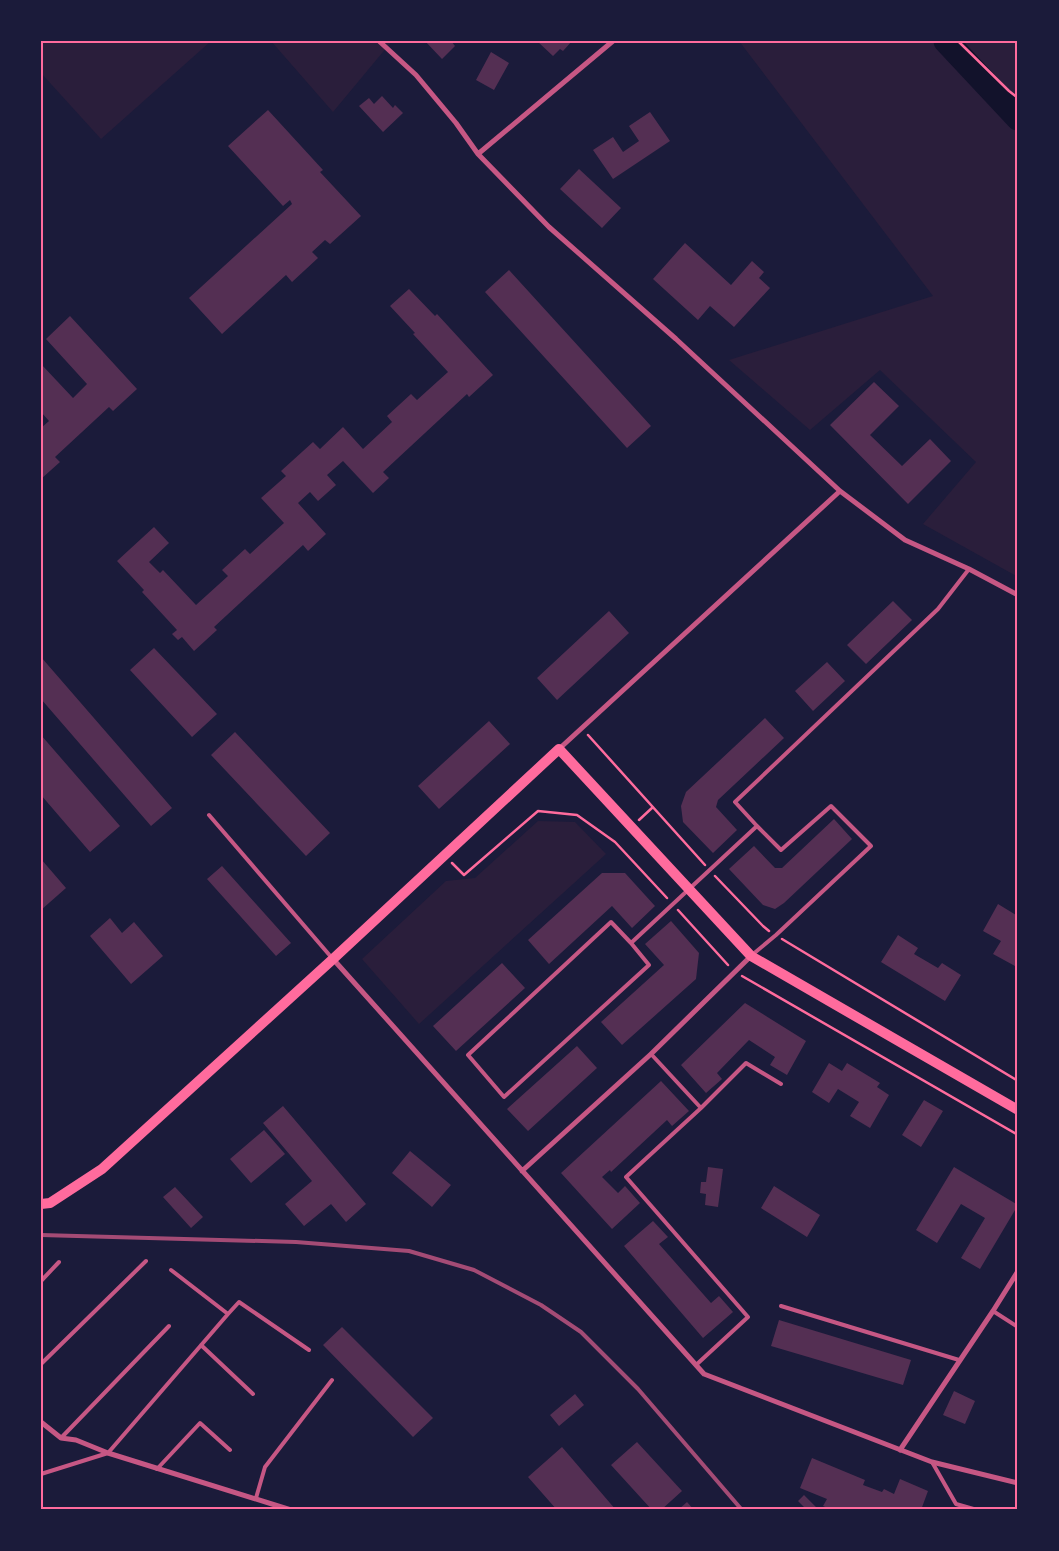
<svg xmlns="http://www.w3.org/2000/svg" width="1059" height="1551" font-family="'PT Sans Narrow',sans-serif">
  <rect width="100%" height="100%" fill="#1b1b3a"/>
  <!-- green -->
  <path fill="#2a1e3b" d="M 41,41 L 211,41 L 101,139 L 41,73 Z
    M 271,41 L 392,41 L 333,112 Z
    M 739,41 L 1018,41 L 1018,577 L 923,524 L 976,462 L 880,370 L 810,430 L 729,360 L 933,296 Z
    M 538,821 L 575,822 L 606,854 L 419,1024 L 362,959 L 446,881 L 475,878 Z"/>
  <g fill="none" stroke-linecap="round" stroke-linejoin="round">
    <!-- river -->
    <path stroke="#12122b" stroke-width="25" d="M 946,41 L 1018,118"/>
  </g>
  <!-- building -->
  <path fill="#542f53" d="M 425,41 L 451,41 L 455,46 L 442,59 Z
    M 537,41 L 572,41 L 563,51 L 560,49 L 553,56 Z
    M 491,52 L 509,63 L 494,90 L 476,80 Z
    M 382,96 L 393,108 L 395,105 L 403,113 L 383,132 L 359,106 L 369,98 L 374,104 Z
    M 268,110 L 323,170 L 320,172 L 361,216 L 330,244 L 325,240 L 312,252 L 318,258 L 292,282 L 286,275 L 222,334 L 189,298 L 292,204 L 290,200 L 283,206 L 228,146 Z
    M 650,112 L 670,141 L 613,179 L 593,150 L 613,137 L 623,152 L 639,141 L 629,126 Z
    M 579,169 L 621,208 L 602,228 L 560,189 Z
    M 685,243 L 731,285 L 752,261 L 764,272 L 759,278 L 770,288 L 734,327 L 710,306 L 698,320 L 653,279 Z
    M 509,270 L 651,426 L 627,448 L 485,292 Z
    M 409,289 L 435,316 L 437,314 L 493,375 L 469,397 L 467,394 L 383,472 L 389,478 L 373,493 L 343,461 L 327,475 L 336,485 L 318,501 L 310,492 L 298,503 L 326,534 L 308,551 L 303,545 L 214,627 L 217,630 L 194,651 L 182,637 L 178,640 L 172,634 L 177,630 L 142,592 L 144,590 L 117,561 L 154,527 L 169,543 L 149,562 L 160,573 L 163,570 L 196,605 L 228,576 L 222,570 L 245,549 L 250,554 L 284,523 L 261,498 L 286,476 L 281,471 L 313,442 L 320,449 L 343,427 L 363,449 L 392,422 L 387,416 L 411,394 L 417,400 L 448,372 L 413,334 L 415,333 L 390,306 Z
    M 70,316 L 137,389 L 113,411 L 109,407 L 55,457 L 60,462 L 41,479 L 41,428 L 49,421 L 41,412 L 41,364 L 73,398 L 87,384 L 46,339 Z
    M 874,382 L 899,406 L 870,435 L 902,466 L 930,439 L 951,461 L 908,504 L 830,425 Z
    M 893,601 L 912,620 L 866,664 L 847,645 Z
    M 609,611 L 629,633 L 557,700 L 537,678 Z
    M 154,648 L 217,714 L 192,737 L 130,670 Z
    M 41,657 L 172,808 L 151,826 L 41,699 Z
    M 827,662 L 845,681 L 813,711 L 795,691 Z
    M 765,718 L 784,738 L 718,800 L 716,807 L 737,830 L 713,853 L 683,822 L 681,806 L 686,792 Z
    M 489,721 L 510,744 L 439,809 L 418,786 Z
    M 235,732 L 330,833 L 306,856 L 211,755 Z
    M 41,735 L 120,826 L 90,852 L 41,795 Z
    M 834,819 L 852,839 L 784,903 L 775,909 L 763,905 L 729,869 L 754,846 L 775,868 L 782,868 Z
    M 41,859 L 66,888 L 41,910 Z
    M 222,866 L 291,943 L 276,956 L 207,879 Z
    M 602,873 L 625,873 L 655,906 L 632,928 L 612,906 L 549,964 L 528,940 Z
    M 998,904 L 1016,915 L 1018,912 L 1018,962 L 1015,966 L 993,954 L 1001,941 L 983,931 Z
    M 110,918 L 122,933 L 134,922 L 163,956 L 131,984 L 90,936 Z
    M 671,921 L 699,953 L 696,979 L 622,1045 L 601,1022 L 664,965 L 645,944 Z
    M 898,935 L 918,948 L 914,954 L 938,968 L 942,963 L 961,975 L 945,1001 L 881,962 Z
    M 502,963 L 525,988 L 456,1051 L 433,1026 Z
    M 745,1003 L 806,1041 L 787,1075 L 770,1065 L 775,1057 L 749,1040 L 717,1073 L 722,1079 L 706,1093 L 681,1065 Z
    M 577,1046 L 597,1068 L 528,1131 L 507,1109 Z
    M 829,1063 L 842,1071 L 847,1063 L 880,1083 L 877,1087 L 889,1095 L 870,1128 L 850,1116 L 859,1102 L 838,1089 L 829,1103 L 812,1092 Z
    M 661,1081 L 689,1111 L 672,1126 L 667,1120 L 611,1172 L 610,1170 L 602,1177 L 618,1193 L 625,1186 L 640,1203 L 612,1229 L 561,1173 Z
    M 924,1100 L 943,1111 L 921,1147 L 902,1135 Z
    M 283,1106 L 366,1204 L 346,1222 L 331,1204 L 304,1226 L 285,1204 L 312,1181 L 263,1123 Z
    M 264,1130 L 285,1154 L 251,1183 L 230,1159 Z
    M 410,1151 L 451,1185 L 432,1207 L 392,1173 Z
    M 708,1167 L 723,1169 L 718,1207 L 705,1205 L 706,1194 L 700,1193 L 701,1182 L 706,1182 Z
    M 954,1167 L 1018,1205 L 980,1269 L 961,1258 L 985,1218 L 961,1204 L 937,1243 L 916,1230 Z
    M 774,1186 L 820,1215 L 807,1237 L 761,1208 Z
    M 175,1187 L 203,1217 L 191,1228 L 163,1197 Z
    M 653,1221 L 668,1237 L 659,1244 L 711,1303 L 719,1296 L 733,1312 L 703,1338 L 624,1246 Z
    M 779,1320 L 911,1360 L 903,1385 L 771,1346 Z
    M 342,1327 L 433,1418 L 413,1437 L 323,1345 Z
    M 954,1391 L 975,1401 L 965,1424 L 943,1415 Z
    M 575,1394 L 584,1405 L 559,1426 L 550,1415 Z
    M 637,1442 L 682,1491 L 661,1510 L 652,1510 L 611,1465 Z
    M 562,1447 L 616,1510 L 557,1510 L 528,1477 Z
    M 812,1458 L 865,1480 L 863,1485 L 882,1492 L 884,1489 L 894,1494 L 900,1479 L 928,1491 L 921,1510 L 832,1510 L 823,1506 L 827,1499 L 800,1488 Z
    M 804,1495 L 817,1508 L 815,1510 L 807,1510 L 798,1501 Z
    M 687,1502 L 694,1510 L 678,1510 Z"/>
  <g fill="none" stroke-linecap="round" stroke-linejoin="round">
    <!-- path -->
    <path stroke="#ff6b9d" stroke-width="2.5" d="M 958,41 L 1009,91 L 1018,98
      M 588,735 L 705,865
      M 639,820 L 653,807
      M 452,863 L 464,875 L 538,811 L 577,815 L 615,842 L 667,898
      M 715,876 L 763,926 L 769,931
      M 678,910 L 728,965
      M 782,939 L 1018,1081
      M 742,976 L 1018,1135"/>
    <!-- service -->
    <path stroke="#c65784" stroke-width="4" d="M 209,815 L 332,958
      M 631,943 L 649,965 L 504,1097 L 468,1055 L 611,922 L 631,943 L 757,826 L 735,802 L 938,609 L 969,569
      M 752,955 L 776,935 L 871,846 L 831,806 L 781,850 L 757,826
      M 651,1054 L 701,1108 L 746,1063 L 781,1084
      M 41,1281 L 59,1262
      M 781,1306 L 959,1360
      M 993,1311 L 1018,1327
      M 228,1314 L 239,1302 L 309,1350
      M 201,1345 L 253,1394
      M 41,1364 L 146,1261
      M 696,1365 L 748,1317 L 626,1177 L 701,1108
      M 61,1438 L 169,1326
      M 932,1462 L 956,1504 L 977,1510
      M 157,1469 L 200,1423 L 230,1450
      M 41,1474 L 108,1453 L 228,1314 L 171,1270
      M 256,1498 L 265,1467 L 332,1380"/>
    <!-- minor -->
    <path stroke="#c65784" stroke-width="5" d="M 379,41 L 416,75 L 456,123 L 478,154 L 549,227 L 676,339 L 840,491 L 905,540 L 969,569 L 1018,595
      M 478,154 L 613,41
      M 559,749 L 840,491
      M 333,959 L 704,1374 L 932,1462 L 1018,1483
      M 522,1171 L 651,1054 L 751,956
      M 41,1422 L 61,1438 L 76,1440 L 108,1453 L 291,1510
      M 900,1450 L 993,1311 L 1018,1271"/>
    <!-- secondary -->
    <path stroke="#ff6b9d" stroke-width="10" d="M 41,1204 L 50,1203 L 102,1169 L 333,959 L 559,749 L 751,956 L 1018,1110"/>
    <!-- rail -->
    <path stroke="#a44b75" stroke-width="4" d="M 41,1235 L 296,1242 L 409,1251 L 474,1270 L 541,1305 L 581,1332 L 638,1389 L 742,1510"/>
  </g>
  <!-- border -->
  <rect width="1059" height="1551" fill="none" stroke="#1b1b3a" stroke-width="85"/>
  <rect x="42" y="42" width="974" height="1466" fill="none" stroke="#ff6b9d" stroke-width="2"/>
</svg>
